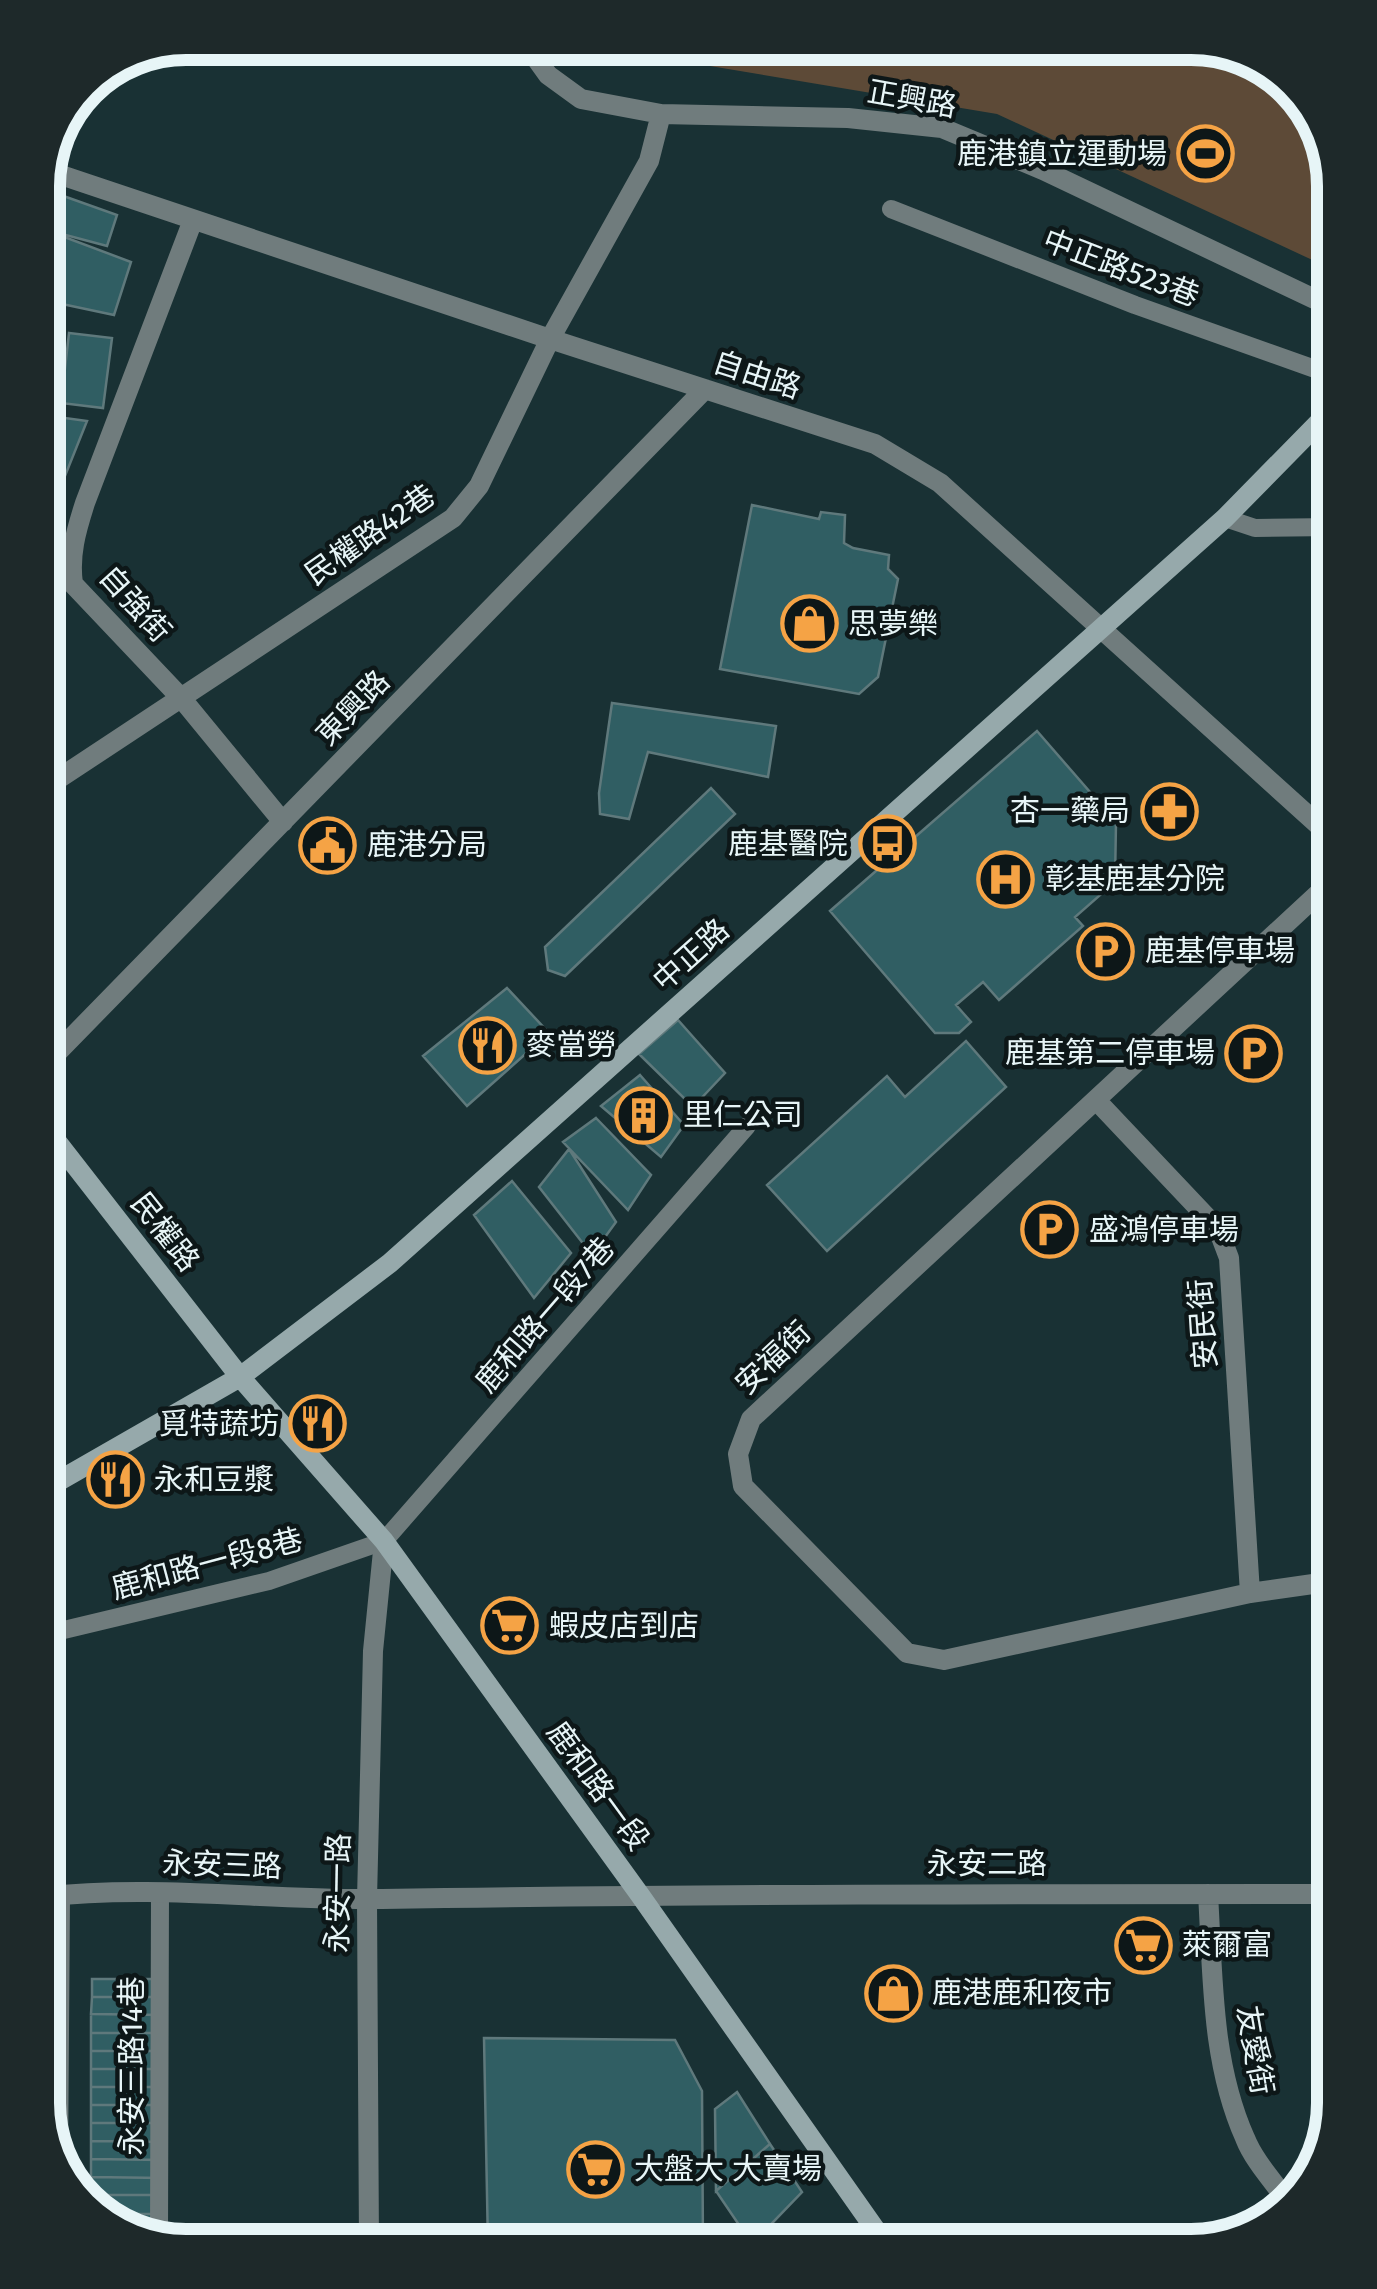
<svg xmlns="http://www.w3.org/2000/svg" width="1377" height="2289" font-family="'Fira Sans','Noto Sans TC',sans-serif">
  <rect width="100%" height="100%" fill="#193134"/>
  <!-- green -->
  <path fill="#5d4a37" d="M 569,43 L 1201,43 L 1271,67 L 1320,123 L 1334,186 L 1334,270 L 997,114 L 704,65 L 578,54 Z"/>
  <!-- building -->
  <path fill="#305e63" stroke="#5f797c" stroke-width="2.5" d="M 55,193 L 117,215 L 107,246 L 43,229 L 43,216 Z
    M 43,229 L 131,262 L 114,315 L 43,300 Z
    M 69,333 L 112,338 L 103,408 L 61,403 Z
    M 43,347 L 67,350 L 61,403 L 43,401 Z
    M 43,415 L 87,421 L 63,481 L 43,479 Z
    M 752,505 L 819,519 L 821,512 L 845,515 L 844,543 L 853,548 L 889,555 L 888,569 L 898,579 L 878,677 L 859,694 L 720,669 Z
    M 612,703 L 776,726 L 768,777 L 648,752 L 629,819 L 600,814 L 599,793 Z
    M 1037,731 L 1116,822 L 1115,882 L 1075,917 L 1083,926 L 999,1000 L 983,982 L 956,1005 L 971,1022 L 959,1033 L 935,1033 L 830,911 Z
    M 711,788 L 735,814 L 565,976 L 548,970 L 545,947 Z
    M 507,988 L 549,1033 L 467,1106 L 423,1056 Z
    M 678,1020 L 725,1073 L 693,1107 L 639,1054 Z
    M 966,1041 L 1006,1087 L 827,1251 L 767,1185 L 887,1076 L 905,1097 Z
    M 640,1075 L 684,1125 L 661,1157 L 601,1106 Z
    M 596,1118 L 651,1175 L 628,1210 L 563,1142 Z
    M 569,1149 L 616,1222 L 592,1255 L 539,1187 Z
    M 512,1181 L 571,1253 L 534,1298 L 474,1215 Z
    M 92,1979 L 164,1979 L 164,1997 L 92,1997 Z
    M 92,1997 L 164,1997 L 164,2015 L 91,2014 Z
    M 91,2014 L 164,2015 L 164,2033 L 91,2033 Z
    M 91,2033 L 164,2033 L 163,2051 L 91,2051 Z
    M 484,2038 L 675,2040 L 702,2091 L 703,2246 L 488,2246 Z
    M 91,2051 L 163,2051 L 163,2069 L 91,2069 Z
    M 91,2069 L 163,2069 L 163,2087 L 91,2087 Z
    M 91,2087 L 163,2087 L 163,2105 L 91,2105 Z
    M 737,2092 L 770,2144 L 716,2191 L 715,2109 Z
    M 91,2105 L 163,2105 L 163,2123 L 91,2123 Z
    M 91,2123 L 163,2123 L 163,2142 L 91,2141 Z
    M 91,2141 L 163,2142 L 163,2160 L 91,2159 Z
    M 770,2144 L 802,2192 L 752,2244 L 716,2191 Z
    M 91,2159 L 163,2160 L 163,2178 L 91,2177 Z
    M 91,2177 L 163,2178 L 163,2195 L 91,2195 Z
    M 91,2195 L 163,2195 L 163,2214 L 99,2214 L 91,2205 Z
    M 99,2214 L 163,2214 L 163,2232 L 133,2232 L 107,2223 Z"/>
  <g fill="none" stroke-linecap="round" stroke-linejoin="round">
    <!-- lane -->
    <path stroke="#707c7d" stroke-width="18" d="M 891,209 L 1135,305 L 1315,369 L 1334,367
      M 1225,518 L 1255,528 L 1334,527
      M 43,560 L 70,563
      M 1323,1583 L 1326,1894
      M 43,1635 L 269,1581 L 384,1541 L 747,1126
      M 159,2240 L 160,1892"/>
    <!-- street -->
    <path stroke="#707c7d" stroke-width="20" d="M 525,43 L 548,75 L 581,99 L 661,114 L 848,118 L 942,128 L 1043,170 L 1325,304 L 1334,314
      M 46,170 L 550,339 L 875,444 L 940,483 L 1334,839
      M 193,220 L 85,503 C 76,531 69,555 73,584 L 182,699 L 283,822
      M 43,789 L 453,518 L 479,486 L 550,339 L 649,161 L 661,114
      M 43,1067 L 705,389
      M 1096,1100 L 1218,1229 L 1229,1258 L 1250,1593
      M 1334,1581 L 1250,1593 L 944,1660 L 907,1653 L 743,1486 L 738,1454 L 751,1419 L 1334,879
      M 1208,1894 C 1213,1976 1211,2062 1245,2138 C 1254,2161 1274,2182 1288,2202
      M 43,1897 C 155,1884 269,1901 382,1899 C 700,1894 1017,1894 1334,1894
      M 58,2167 L 60,1895
      M 369,2246 L 367,1899 L 373,1651 L 384,1541"/>
    <!-- secondary -->
    <path stroke="#96a9ab" stroke-width="20" d="M 43,1124 L 240,1377 L 384,1541 L 640,1895 L 887,2246
      M 43,1490 L 240,1377 L 390,1263 L 1225,518 L 1334,407"/>
  </g>
  <!-- icons -->
  <defs>
    <symbol id="stadium-ring" viewBox="-11 -11 22 22"><circle r="9.5" fill="#0d1718" stroke="#f5a345" stroke-width="1.5"/><path d="M0-5a6.5 5 0 1 0 0 10a6.5 5 0 1 0 0-10ZM-3.5-1.8h7v3.6h-7Z" fill="#f5a345"/></symbol>
    <symbol id="shop-ring" viewBox="-11 -11 22 22"><circle r="9.5" fill="#0d1718" stroke="#f5a345" stroke-width="1.5"/><path d="M-5-2.5h2.3a2.7 3.5 0 0 1 5.4 0H5L5.5 6h-11ZM-1.5-2.5h3a1.5 2.3 0 0 0-3 0Z" fill="#f5a345"/></symbol>
    <symbol id="pharmacy-ring" viewBox="-11 -11 22 22"><circle r="9.5" fill="#0d1718" stroke="#f5a345" stroke-width="1.5"/><path d="M-2-6h4v4h4v4h-4v4h-4v-4h-4v-4h4Z" fill="#f5a345"/></symbol>
    <symbol id="bus-ring" viewBox="-11 -11 22 22"><circle r="9.5" fill="#0d1718" stroke="#f5a345" stroke-width="1.5"/><path d="M-5-6H5V4H4V6H2V4H-2V6H-4V4H-5ZM-3.5-4V0h7V-4ZM-3.5 1.2v1.5H-2V1.2ZM2 1.2v1.5H3.5V1.2Z" fill="#f5a345"/></symbol>
    <symbol id="civic-ring" viewBox="-11 -11 22 22"><circle r="9.5" fill="#0d1718" stroke="#f5a345" stroke-width="1.5"/><path d="M-.6-6.5H3V-4.5H.6V-3L4-1V1h2V6H-6V1h2V-1L-.6-3ZM-1.2 2.5V6h2.4V2.5Z" fill="#f5a345"/></symbol>
    <symbol id="hospital-ring" viewBox="-11 -11 22 22"><circle r="9.5" fill="#0d1718" stroke="#f5a345" stroke-width="1.5"/><path d="M-5-5h3v3.5h4V-5h3V5h-3V1.5h-4V5h-3Z" fill="#f5a345"/></symbol>
    <symbol id="parking-ring" viewBox="-11 -11 22 22"><circle r="9.5" fill="#0d1718" stroke="#f5a345" stroke-width="1.5"/><path d="M-3.5-5.5H1a3.5 3.5 0 0 1 0 7H-1V5.5H-3.5ZM-1-3.4V-.6H.8a1.4 1.4 0 0 0 0-2.8Z" fill="#f5a345"/></symbol>
    <symbol id="restaurant-ring" viewBox="-11 -11 22 22"><circle r="9.5" fill="#0d1718" stroke="#f5a345" stroke-width="1.5"/><path d="M-5-6h1v4h1v-4h1v4h1v-4h1v5L-1.5 .5V6h-2V.5L-5-1ZM5-6V6H3V1.5H1.5Q1.5-4 5-6Z" fill="#f5a345"/></symbol>
    <symbol id="building-ring" viewBox="-11 -11 22 22"><circle r="9.5" fill="#0d1718" stroke="#f5a345" stroke-width="1.5"/><path d="M-4-6H4V6H1V3H-1V6H-4ZM-2.5-4.3h1.7v1.8h-1.7ZM.8-4.3h1.7v1.8H.8ZM-2.5-1h1.7V.8h-1.7ZM.8-1h1.7V.8H.8Z" fill="#f5a345"/></symbol>
    <symbol id="supermarket-ring" viewBox="-11 -11 22 22"><circle r="9.5" fill="#0d1718" stroke="#f5a345" stroke-width="1.5"/><path d="M-6-5.5h2.5l.6 2H6L4.5 2H-2.5L-4.4-4H-6ZM-1.5 3.2a1.3 1.3 0 1 0 .1 0ZM3 3.2a1.3 1.3 0 1 0 .1 0Z" fill="#f5a345"/></symbol>
  </defs>
  <g fill-rule="evenodd">
    <use href="#stadium-ring" x="1174" y="122" width="63" height="63"/>
    <use href="#shop-ring" x="778" y="592" width="63" height="63"/>
    <use href="#pharmacy-ring" x="1138" y="780" width="63" height="63"/>
    <use href="#bus-ring" x="856" y="812" width="63" height="63"/>
    <use href="#civic-ring" x="296" y="814" width="63" height="63"/>
    <use href="#hospital-ring" x="974" y="848" width="63" height="63"/>
    <use href="#parking-ring" x="1074" y="920" width="63" height="63"/>
    <use href="#restaurant-ring" x="456" y="1014" width="63" height="63"/>
    <use href="#parking-ring" x="1222" y="1022" width="63" height="63"/>
    <use href="#building-ring" x="612" y="1084" width="63" height="63"/>
    <use href="#parking-ring" x="1018" y="1198" width="63" height="63"/>
    <use href="#restaurant-ring" x="286" y="1392" width="63" height="63"/>
    <use href="#restaurant-ring" x="84" y="1448" width="63" height="63"/>
    <use href="#supermarket-ring" x="478" y="1594" width="63" height="63"/>
    <use href="#supermarket-ring" x="1112" y="1914" width="63" height="63"/>
    <use href="#shop-ring" x="862" y="1962" width="63" height="63"/>
    <use href="#supermarket-ring" x="564" y="2138" width="63" height="63"/>
  </g>
  <g text-anchor="middle" dominant-baseline="central" stroke-width="9" stroke-linejoin="round" paint-order="stroke">
    <!-- street labels -->
    <g font-size="30" fill="#e7f5f7" stroke="#0d1718">
      <text transform="translate(912 99) rotate(10)">正興路</text>
      <text transform="translate(1121 268) rotate(21)">中正路523巷</text>
      <text transform="translate(757 375) rotate(18)">自由路</text>
      <text transform="translate(370 535) rotate(-35)">民權路42巷</text>
      <text transform="translate(135 604) rotate(48)">自強街</text>
      <text transform="translate(353 708) rotate(-46)">東興路</text>
      <text transform="translate(691 955) rotate(-42)">中正路</text>
      <text transform="translate(165 1232) rotate(52)">民權路</text>
      <text transform="translate(545 1315) rotate(-49)">鹿和路一段7巷</text>
      <text transform="translate(1203 1324) rotate(-94)">安民街</text>
      <text transform="translate(773 1358) rotate(-43)">安福街</text>
      <text transform="translate(207 1564) rotate(-15)">鹿和路一段8巷</text>
      <text transform="translate(598 1786) rotate(54)">鹿和路一段</text>
      <text x="987" y="1864">永安二路</text>
      <text transform="translate(222 1865) rotate(2)">永安三路</text>
      <text transform="translate(338 1893) rotate(-89)">永安一路</text>
      <text transform="translate(1255 2050) rotate(80)">友愛街</text>
      <text transform="translate(132 2066) rotate(-90)">永安三路14巷</text>
    </g>
    <!-- poi labels -->
    <g font-size="30" fill="#e7f5f7" stroke="#0d1718" text-anchor="start">
      <text x="1167" y="154" text-anchor="end">鹿港鎮立運動場</text>
      <text x="848" y="624">思夢樂</text>
      <text x="1130" y="811" text-anchor="end">杏一藥局</text>
      <text x="848" y="844" text-anchor="end">鹿基醫院</text>
      <text x="367" y="845">鹿港分局</text>
      <text x="1045" y="879">彰基鹿基分院</text>
      <text x="1145" y="951">鹿基停車場</text>
      <text x="526" y="1045">麥當勞</text>
      <text x="1215" y="1053" text-anchor="end">鹿基第二停車場</text>
      <text x="683" y="1115">里仁公司</text>
      <text x="1089" y="1230">盛鴻停車場</text>
      <text x="279" y="1424" text-anchor="end">覓特蔬坊</text>
      <text x="154" y="1480">永和豆漿</text>
      <text x="549" y="1626">蝦皮店到店</text>
      <text x="1182" y="1945">萊爾富</text>
      <text x="932" y="1993">鹿港鹿和夜市</text>
      <text x="634" y="2169">大盤大 大賣場</text>
    </g>
  </g>
  <!-- crop -->
  <path d="M0 0H1377V2289H0ZM186 60H1191A126 126 0 0 1 1317 186V2103A126 126 0 0 1 1191 2229H186A126 126 0 0 1 60 2103V186A126 126 0 0 1 186 60Z" fill="#1e292a" fill-rule="evenodd"/>
  <path fill="none" stroke="#e7f5f7" stroke-width="12" d="M186 60H1191A126 126 0 0 1 1317 186V2103A126 126 0 0 1 1191 2229H186A126 126 0 0 1 60 2103V186A126 126 0 0 1 186 60Z"/>
</svg>
